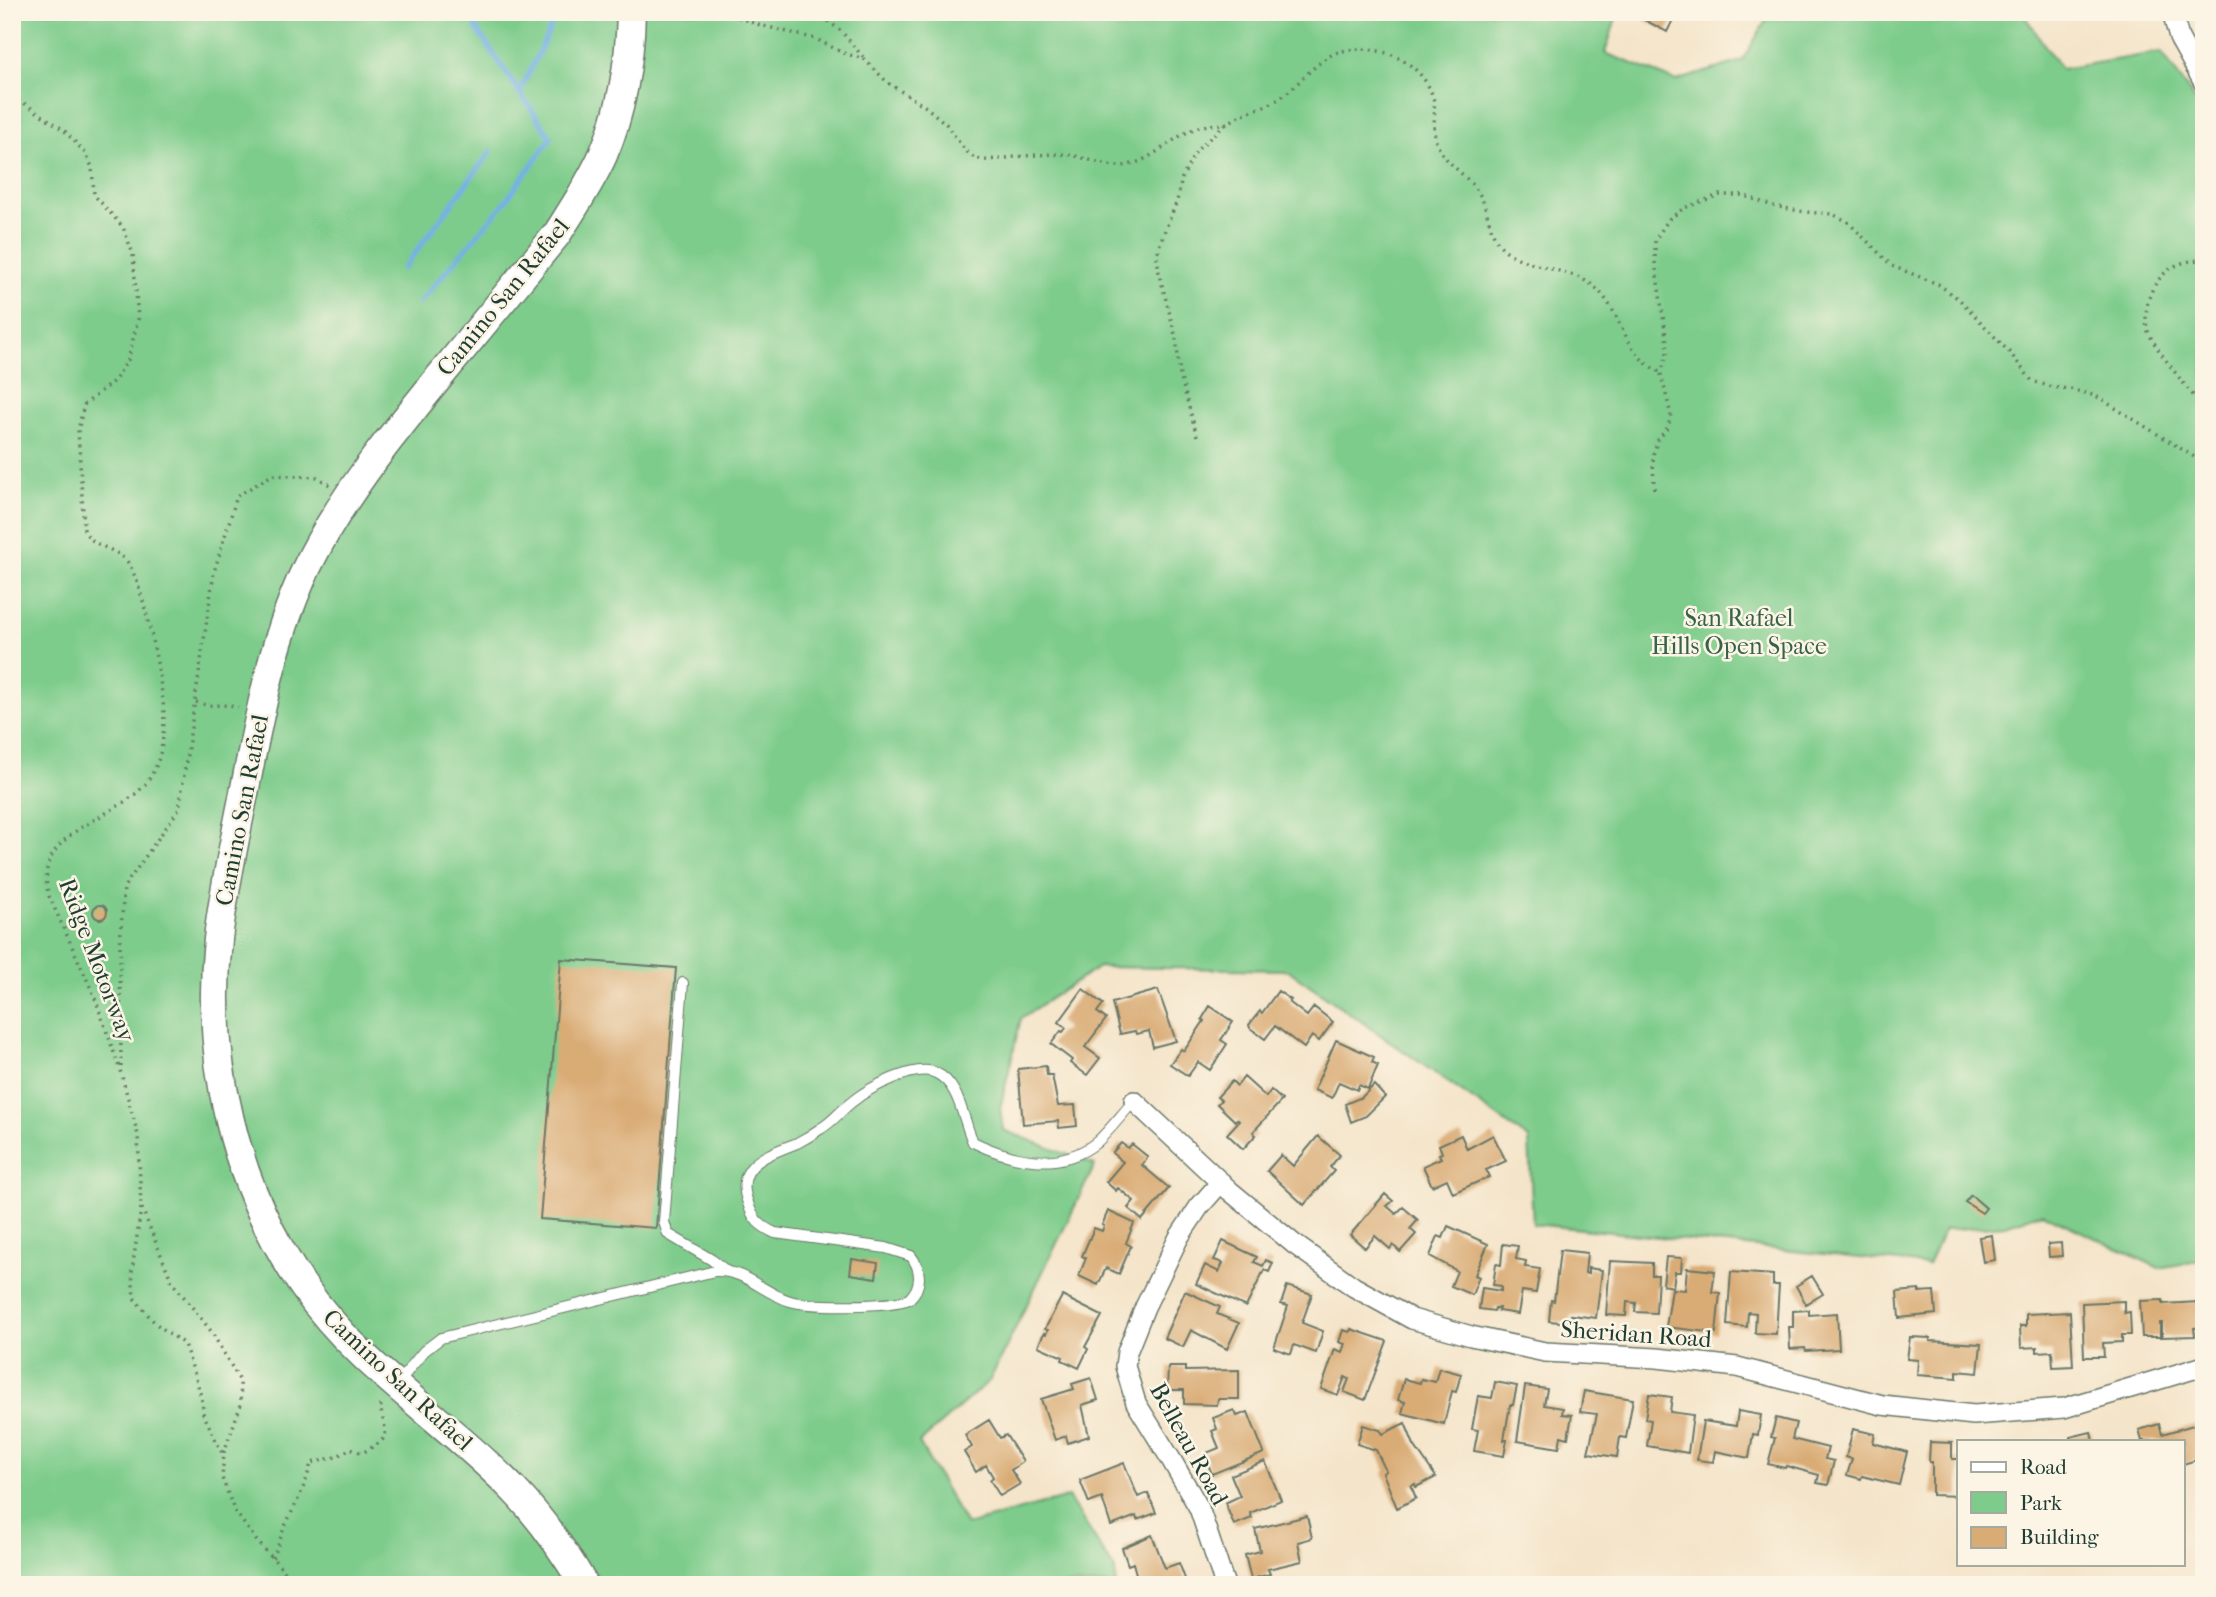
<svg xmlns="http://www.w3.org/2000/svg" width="2216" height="1597" font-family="'IM FELL French Canon',serif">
  <rect width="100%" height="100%" fill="#fcf5e5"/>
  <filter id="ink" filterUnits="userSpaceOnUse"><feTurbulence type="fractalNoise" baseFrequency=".0143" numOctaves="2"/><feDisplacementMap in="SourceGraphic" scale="14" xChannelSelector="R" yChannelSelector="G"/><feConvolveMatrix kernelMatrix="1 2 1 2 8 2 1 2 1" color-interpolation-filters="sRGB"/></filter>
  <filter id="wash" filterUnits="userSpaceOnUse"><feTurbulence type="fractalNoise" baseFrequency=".00686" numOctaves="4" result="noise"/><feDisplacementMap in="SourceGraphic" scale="28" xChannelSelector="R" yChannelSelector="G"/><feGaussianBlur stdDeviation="1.57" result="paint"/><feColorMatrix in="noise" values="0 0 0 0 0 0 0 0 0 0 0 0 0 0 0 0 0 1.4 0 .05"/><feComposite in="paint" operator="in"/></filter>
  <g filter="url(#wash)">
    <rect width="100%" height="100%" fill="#f4e4c9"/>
    <!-- green -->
    <path fill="#7dcc8b" stroke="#4e8460" stroke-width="2" d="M 12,12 L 1618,12 L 1605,53 L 1676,81 L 1742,61 L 1771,12 L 2030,12 L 2026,18 L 2061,69 L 2161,52 L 2204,112 L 2204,1260 L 2159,1268 L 2042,1213 L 2005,1225 L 1944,1230 L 1928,1265 L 1533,1224 L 1529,1139 L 1288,970 L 1099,967 L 1021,1018 L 1000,1109 L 1003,1130 L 1095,1165 L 990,1380 L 919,1443 L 966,1525 L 1068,1497 L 1115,1570 L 1116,1585 L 12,1585 Z"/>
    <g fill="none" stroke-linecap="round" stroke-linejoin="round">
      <!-- stream -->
      <path stroke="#76b0e7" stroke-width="5" d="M 519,94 L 558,12
        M 403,269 L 491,151
        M 420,302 L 502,206 L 551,138 L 475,27 L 482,12"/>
    </g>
    <g id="blocks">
      <!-- building -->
      <path fill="#d9ab75" d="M 1639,12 L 1677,12 L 1667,32 L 1637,16 Z
        M93 912a7 7 0 1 1 14 0a7 7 0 1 1-14 0Z
        M 561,959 L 676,968 L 656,1228 L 540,1219 Z
        M 1083,989 L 1103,1004 L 1097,1012 L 1106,1019 L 1085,1047 L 1100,1058 L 1087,1075 L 1070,1063 L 1072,1060 L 1051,1044 L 1061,1031 L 1063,1032 L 1066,1028 L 1059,1022 Z
        M 1158,990 L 1176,1041 L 1153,1047 L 1149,1031 L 1136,1034 L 1135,1031 L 1120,1034 L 1112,1003 Z
        M 1278,991 L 1291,1000 L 1289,1002 L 1307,1016 L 1314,1007 L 1333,1022 L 1319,1041 L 1312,1036 L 1304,1048 L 1275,1026 L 1265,1039 L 1250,1028 L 1249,1025 L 1260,1011 L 1262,1013 Z
        M 1210,1006 L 1233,1022 L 1221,1040 L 1227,1044 L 1210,1070 L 1198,1062 L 1188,1076 L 1170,1064 L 1181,1049 L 1184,1051 L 1204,1021 L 1202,1019 Z
        M 1336,1040 L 1374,1057 L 1372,1062 L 1378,1065 L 1368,1089 L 1359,1085 L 1357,1090 L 1339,1082 L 1332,1098 L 1314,1090 Z
        M 1046,1066 L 1047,1075 L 1052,1075 L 1058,1106 L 1075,1105 L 1077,1126 L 1059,1128 L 1058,1121 L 1023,1124 L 1018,1069 Z
        M 1244,1077 L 1266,1097 L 1271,1090 L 1282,1100 L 1253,1132 L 1256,1135 L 1243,1149 L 1227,1134 L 1239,1121 L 1237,1119 L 1235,1121 L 1217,1104 L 1221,1100 L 1217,1097 L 1232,1081 L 1237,1086 Z
        M 1374,1085 L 1385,1097 L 1366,1116 L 1351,1122 L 1345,1104 L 1362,1097 Z
        M 1461,1135 L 1467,1149 L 1493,1135 L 1506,1161 L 1486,1170 L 1489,1177 L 1453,1193 L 1447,1179 L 1432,1186 L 1423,1166 L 1441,1158 L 1439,1154 L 1442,1153 L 1439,1145 Z
        M 1318,1136 L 1340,1155 L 1330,1167 L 1334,1171 L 1304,1205 L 1267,1171 L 1281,1155 L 1293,1166 Z
        M 1121,1143 L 1128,1148 L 1132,1144 L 1148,1157 L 1142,1165 L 1169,1188 L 1142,1220 L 1128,1208 L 1134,1201 L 1118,1188 L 1116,1191 L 1106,1182 L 1123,1162 L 1112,1153 Z
        M 1385,1194 L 1393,1201 L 1387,1206 L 1396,1214 L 1403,1207 L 1418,1220 L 1410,1229 L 1416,1234 L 1400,1252 L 1393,1245 L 1390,1249 L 1375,1236 L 1365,1248 L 1350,1235 Z
        M 1971,1195 L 1986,1208 L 1982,1213 L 1965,1202 Z
        M 1108,1211 L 1134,1223 L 1126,1243 L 1131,1246 L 1119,1274 L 1106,1268 L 1098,1285 L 1079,1276 L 1086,1258 L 1082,1256 L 1094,1228 L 1102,1231 L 1104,1226 L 1102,1225 Z
        M 1448,1226 L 1488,1244 L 1475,1275 L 1479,1277 L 1472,1295 L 1451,1286 L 1457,1271 L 1430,1256 L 1438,1236 L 1443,1238 Z
        M 1992,1235 L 1995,1260 L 1983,1262 L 1979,1237 Z
        M 1223,1241 L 1257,1257 L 1254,1262 L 1263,1266 L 1266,1260 L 1273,1263 L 1269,1272 L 1264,1270 L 1246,1307 L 1196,1284 L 1205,1265 L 1219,1272 L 1223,1263 L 1214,1260 Z
        M 2061,1243 L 2062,1256 L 2049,1257 L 2048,1244 Z
        M 1503,1244 L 1518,1246 L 1516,1259 L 1526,1261 L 1525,1267 L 1540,1269 L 1536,1293 L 1522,1291 L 1518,1314 L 1498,1311 L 1499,1308 L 1495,1308 L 1494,1311 L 1479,1309 L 1482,1288 L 1501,1291 L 1501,1286 L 1493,1285 L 1496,1264 L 1501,1265 Z
        M 1560,1250 L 1587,1253 L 1585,1273 L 1588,1274 L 1588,1268 L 1602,1270 L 1596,1318 L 1571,1315 L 1571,1323 L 1549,1321 L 1551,1300 L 1554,1301 Z
        M 1666,1257 L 1682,1258 L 1681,1272 L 1675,1272 L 1673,1287 L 1663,1285 Z
        M 852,1259 L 878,1263 L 876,1278 L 850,1274 Z
        M 1610,1261 L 1652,1263 L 1652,1275 L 1658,1275 L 1656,1313 L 1635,1312 L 1636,1303 L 1627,1302 L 1626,1316 L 1606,1315 Z
        M 1687,1268 L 1715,1271 L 1712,1292 L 1720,1293 L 1716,1333 L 1666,1327 L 1672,1289 L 1685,1290 Z
        M 1731,1272 L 1773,1275 L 1773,1285 L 1779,1285 L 1776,1334 L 1755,1333 L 1756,1313 L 1748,1312 L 1747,1327 L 1727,1325 Z
        M 1812,1276 L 1823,1294 L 1806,1304 L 1796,1286 Z
        M 1287,1286 L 1312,1294 L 1302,1323 L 1323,1331 L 1316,1353 L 1294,1345 L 1291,1354 L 1274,1348 L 1288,1306 L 1281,1304 Z
        M 1919,1290 L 1919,1292 L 1934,1291 L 1936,1314 L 1899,1318 L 1897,1292 Z
        M 1185,1291 L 1220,1307 L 1217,1314 L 1239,1323 L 1227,1349 L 1191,1330 L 1183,1347 L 1164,1338 Z
        M 1062,1296 L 1102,1316 L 1085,1347 L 1088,1349 L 1079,1368 L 1062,1360 L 1063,1357 L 1038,1346 L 1044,1333 L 1046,1334 L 1048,1330 L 1045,1329 Z
        M 2199,1299 L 2204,1299 L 2204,1327 L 2194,1328 L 2195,1336 L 2162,1337 L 2162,1323 L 2160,1323 L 2160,1337 L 2142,1337 L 2140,1301 L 2163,1300 L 2163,1304 L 2199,1302 Z
        M 2124,1301 L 2124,1313 L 2130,1312 L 2131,1335 L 2122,1335 L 2122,1342 L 2103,1343 L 2104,1357 L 2084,1357 L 2082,1303 Z
        M 1809,1310 L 1809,1315 L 1837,1313 L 1839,1349 L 1806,1351 L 1805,1348 L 1790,1349 L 1789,1327 L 1793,1327 L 1793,1311 Z
        M 2070,1312 L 2073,1366 L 2053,1367 L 2052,1351 L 2037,1352 L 2037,1347 L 2021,1348 L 2020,1326 L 2026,1326 L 2026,1314 Z
        M 1351,1329 L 1387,1341 L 1365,1400 L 1344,1392 L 1349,1379 L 1345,1377 L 1338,1395 L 1321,1389 L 1335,1349 L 1342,1352 L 1345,1344 L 1339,1342 L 1343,1330 L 1350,1332 Z
        M 1910,1337 L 1930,1338 L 1930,1341 L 1981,1344 L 1978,1373 L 1957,1371 L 1957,1378 L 1917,1375 L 1918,1360 L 1907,1359 Z
        M 1168,1367 L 1185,1367 L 1185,1371 L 1239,1370 L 1239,1399 L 1218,1399 L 1217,1405 L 1184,1404 L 1184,1390 L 1167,1390 Z
        M 1439,1368 L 1461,1374 L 1456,1392 L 1452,1391 L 1444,1424 L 1402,1413 L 1405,1402 L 1398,1400 L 1404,1379 L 1420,1383 L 1421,1379 L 1435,1382 Z
        M 1091,1378 L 1098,1400 L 1082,1405 L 1089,1436 L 1068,1443 L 1066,1436 L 1055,1440 L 1041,1399 L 1074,1389 L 1072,1384 Z
        M 1495,1382 L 1517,1386 L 1513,1405 L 1510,1405 L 1504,1440 L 1507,1440 L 1504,1456 L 1474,1451 L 1478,1430 L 1472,1429 L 1478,1396 L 1492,1398 Z
        M 1525,1386 L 1547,1389 L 1544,1405 L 1563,1408 L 1562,1414 L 1572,1415 L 1568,1438 L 1561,1436 L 1559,1448 L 1517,1441 Z
        M 1584,1391 L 1633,1399 L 1626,1438 L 1620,1437 L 1617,1457 L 1588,1453 L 1597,1414 L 1580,1412 Z
        M 1649,1394 L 1672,1397 L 1670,1412 L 1693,1415 L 1688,1453 L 1647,1446 L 1651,1420 L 1645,1419 Z
        M 1234,1410 L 1237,1416 L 1248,1412 L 1264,1453 L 1212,1474 L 1204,1454 L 1219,1448 L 1212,1431 L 1217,1429 L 1213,1418 Z
        M 1738,1411 L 1761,1415 L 1758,1435 L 1753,1434 L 1749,1458 L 1715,1451 L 1713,1462 L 1697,1460 L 1703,1421 L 1736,1426 Z
        M 1776,1418 L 1796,1423 L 1792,1439 L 1828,1448 L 1825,1459 L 1834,1461 L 1828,1485 L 1817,1483 L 1819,1475 L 1786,1466 L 1785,1468 L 1768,1464 L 1775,1438 L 1771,1437 Z
        M 989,1420 L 1000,1438 L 1006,1435 L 1023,1462 L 1011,1470 L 1020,1484 L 1000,1496 L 990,1480 L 993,1477 L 986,1465 L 976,1472 L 964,1452 L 972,1447 L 965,1435 Z
        M 1405,1423 L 1414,1445 L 1436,1477 L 1416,1487 L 1415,1484 L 1411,1486 L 1416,1498 L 1397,1508 L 1383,1473 L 1386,1471 L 1376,1450 L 1357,1444 L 1363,1425 L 1380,1430 L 1383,1434 Z
        M 2159,1424 L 2162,1434 L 2197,1424 L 2204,1448 L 2204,1458 L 2183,1464 L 2183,1441 L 2142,1441 L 2139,1430 Z
        M 1853,1429 L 1875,1434 L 1873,1443 L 1907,1452 L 1899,1485 L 1862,1476 L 1861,1479 L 1847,1475 L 1852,1459 L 1846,1457 Z
        M 2091,1432 L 2093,1441 L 2070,1441 L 2070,1437 Z
        M 1930,1442 L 1952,1443 L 1952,1459 L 1959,1459 L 1959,1496 L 1932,1495 L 1932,1462 L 1929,1462 Z
        M 1265,1461 L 1281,1500 L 1250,1513 L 1252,1518 L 1234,1525 L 1225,1503 L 1240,1496 L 1231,1475 Z
        M 1124,1463 L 1138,1497 L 1148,1493 L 1156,1513 L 1137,1520 L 1136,1516 L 1111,1526 L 1102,1498 L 1089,1503 L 1080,1480 Z
        M 1307,1516 L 1312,1538 L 1298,1542 L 1302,1561 L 1268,1569 L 1270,1574 L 1251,1579 L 1245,1555 L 1260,1551 L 1255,1529 Z
        M 1152,1535 L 1165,1568 L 1179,1563 L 1187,1584 L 1139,1585 L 1133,1563 L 1128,1565 L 1122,1548 Z"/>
    </g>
  </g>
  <g filter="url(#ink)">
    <use href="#blocks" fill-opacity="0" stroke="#6a7768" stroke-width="2"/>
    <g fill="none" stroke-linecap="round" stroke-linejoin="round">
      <defs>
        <path id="lane" d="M 683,983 L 664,1222 L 668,1234 L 712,1260 L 725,1270
          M 397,1384 L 424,1351 L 441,1338 L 715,1271 C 744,1269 763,1293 790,1301 C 810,1307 890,1307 909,1299 C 922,1287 922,1270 911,1256 L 886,1248 L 775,1233 C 760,1226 753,1220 748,1203 C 733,1164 768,1155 797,1143 C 805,1139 813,1134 820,1129 C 833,1122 841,1110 853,1101 C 869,1088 916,1063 936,1073 C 960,1084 963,1121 973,1142 C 1012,1161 1060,1172 1097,1142 C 1110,1130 1122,1114 1134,1101"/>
        <path id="street" d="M 2172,12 L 2179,38 L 2204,83
          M 1134,1101 L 1230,1191 L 1294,1244 L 1354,1287 L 1412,1319 L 1471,1336 L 1545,1352 L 1657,1358 L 1737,1367 L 1882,1405 L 1974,1415 L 2064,1408 L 2204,1366
          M 1221,1182 L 1199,1207 L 1179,1237 L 1145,1307 L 1127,1352 L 1125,1366 L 1136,1403 L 1172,1461 L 1199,1508 L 1225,1585"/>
        <path id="secondary" d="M 584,1585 C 564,1551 541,1518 513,1489 C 445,1419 359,1367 303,1286 C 234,1185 205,1060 218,939 C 224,887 236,835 246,783 C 262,700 278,616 320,542 C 354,481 397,429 441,375 C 480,328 518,281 557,234 C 573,209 591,182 603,155 C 622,111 630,60 631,12"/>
      </defs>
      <!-- lane casing -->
      <use href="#lane" stroke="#6a7768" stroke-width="12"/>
      <!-- street casing -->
      <use href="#street" stroke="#6a7768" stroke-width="22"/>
      <!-- secondary casing -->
      <use href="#secondary" stroke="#6a7768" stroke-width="31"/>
      <!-- path -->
      <path stroke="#6a7768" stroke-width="3.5" stroke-dasharray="2 5" stroke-linecap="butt" d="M 725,12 L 756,24 L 816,39 L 843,53 L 864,59 L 888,83 L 926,107 L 946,124 L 964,149 L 974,158 L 986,160 C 1009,158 1048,152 1070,155 C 1090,158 1112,171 1132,164 C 1156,157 1173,137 1196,128 C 1206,124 1217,125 1227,123 C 1232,121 1237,117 1241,115 C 1252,110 1265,107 1275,101 C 1298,88 1318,56 1342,51 C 1379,43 1421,60 1433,97 C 1437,112 1431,129 1437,144 C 1444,162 1464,173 1475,188 C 1488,203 1487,225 1497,241 C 1515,269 1567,266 1592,285 C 1622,308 1622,353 1658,371 L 1663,368 L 1667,354 L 1667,343 L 1655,262 L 1655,240 L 1669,219 L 1684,208 L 1719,195 L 1742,195 L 1773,206 L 1805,212 L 1832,214 L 1847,221 L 1892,266 L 1938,284 L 1960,300 L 2010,353 L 2032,381 L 2052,387 L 2070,389 L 2096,396 L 2204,463
        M 817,12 L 842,32 L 863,57
        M 12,87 L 18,99 L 64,130 L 86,154 L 92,167 L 94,195 L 123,227 L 133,254 L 138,319 L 128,360 L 115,380 L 84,405 L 78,430 L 84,529 C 90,547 114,547 126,560 C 143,579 163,685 164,714 C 164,735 162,758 151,776 C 125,821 29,826 49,896 L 94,995 L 121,1073 L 138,1135 L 141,1206 L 172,1282 L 211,1331 L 240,1381 L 241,1404 L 224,1452 L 222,1478 L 234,1510 L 256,1540 L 297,1585
        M 2204,260 C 2184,260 2168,266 2157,282 C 2148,294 2144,313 2147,328 C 2151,345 2191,392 2204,409
        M 1197,436 L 1180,375 L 1176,338 L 1159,273 L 1157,256 L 1161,240 L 1177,201 L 1182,178 L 1196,151 L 1225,124
        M 1654,489 L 1653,455 L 1658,440 L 1668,427 L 1671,415 L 1660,370
        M 196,702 C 210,708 224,703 238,707
        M 121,1067 L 120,944 L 124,887 L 179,809 L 214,572 L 237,496 L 272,475 L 317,477 L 330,485
        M 141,1208 L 132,1271 L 134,1298 L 155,1323 L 184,1344 L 197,1381 L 203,1405 L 202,1411 L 222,1453
        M 272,1558 C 279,1547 280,1537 285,1526 C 296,1503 305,1488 311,1463 L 336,1457 L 351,1448 L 362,1453 C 390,1437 388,1440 380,1407 L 384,1401"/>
      <!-- lane -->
      <use href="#lane" stroke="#fff" stroke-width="10"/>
      <!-- street -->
      <use href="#street" stroke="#fff" stroke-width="19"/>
      <!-- secondary -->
      <use href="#secondary" stroke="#fff" stroke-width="28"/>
    </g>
  </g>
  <g text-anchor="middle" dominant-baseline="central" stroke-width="5" stroke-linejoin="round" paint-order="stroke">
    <!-- street labels -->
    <g font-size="24" fill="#1f3d34" stroke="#fcf5e5">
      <text transform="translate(503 297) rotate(-51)">Camino San Rafael</text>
      <text transform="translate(242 810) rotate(-79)">Camino San Rafael</text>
      <text transform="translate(97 960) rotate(69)">Ridge Motorway</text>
      <text transform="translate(1636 1334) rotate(4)">Sheridan Road</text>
      <text transform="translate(398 1380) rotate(43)">Camino San Rafael</text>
      <text transform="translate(1189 1444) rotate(61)">Belleau Road</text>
    </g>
    <!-- park labels -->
    <g font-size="24" fill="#36614a" stroke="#fcf5e5">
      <text x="1739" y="618">San Rafael<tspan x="1739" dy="28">Hills Open Space</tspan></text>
    </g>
  </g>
  <!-- margin -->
  <rect width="2216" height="1597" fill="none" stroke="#fcf5e5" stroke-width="42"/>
  <!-- legend -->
  <rect x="1957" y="1440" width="228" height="126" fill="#fcf5e5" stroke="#a4ab9e" stroke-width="2"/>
  <rect x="1971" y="1462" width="35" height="10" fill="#ffffff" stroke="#a4ab9e" stroke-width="2"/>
  <text x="2020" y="1474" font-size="21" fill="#1f3d34">Road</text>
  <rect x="1971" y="1492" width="35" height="21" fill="#7dcc8b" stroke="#a4ab9e" stroke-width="2"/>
  <text x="2020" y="1510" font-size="21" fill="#1f3d34">Park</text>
  <rect x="1971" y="1527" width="35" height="21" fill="#d9ab75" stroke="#a4ab9e" stroke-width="2"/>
  <text x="2020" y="1544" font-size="21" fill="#1f3d34">Building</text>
</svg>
